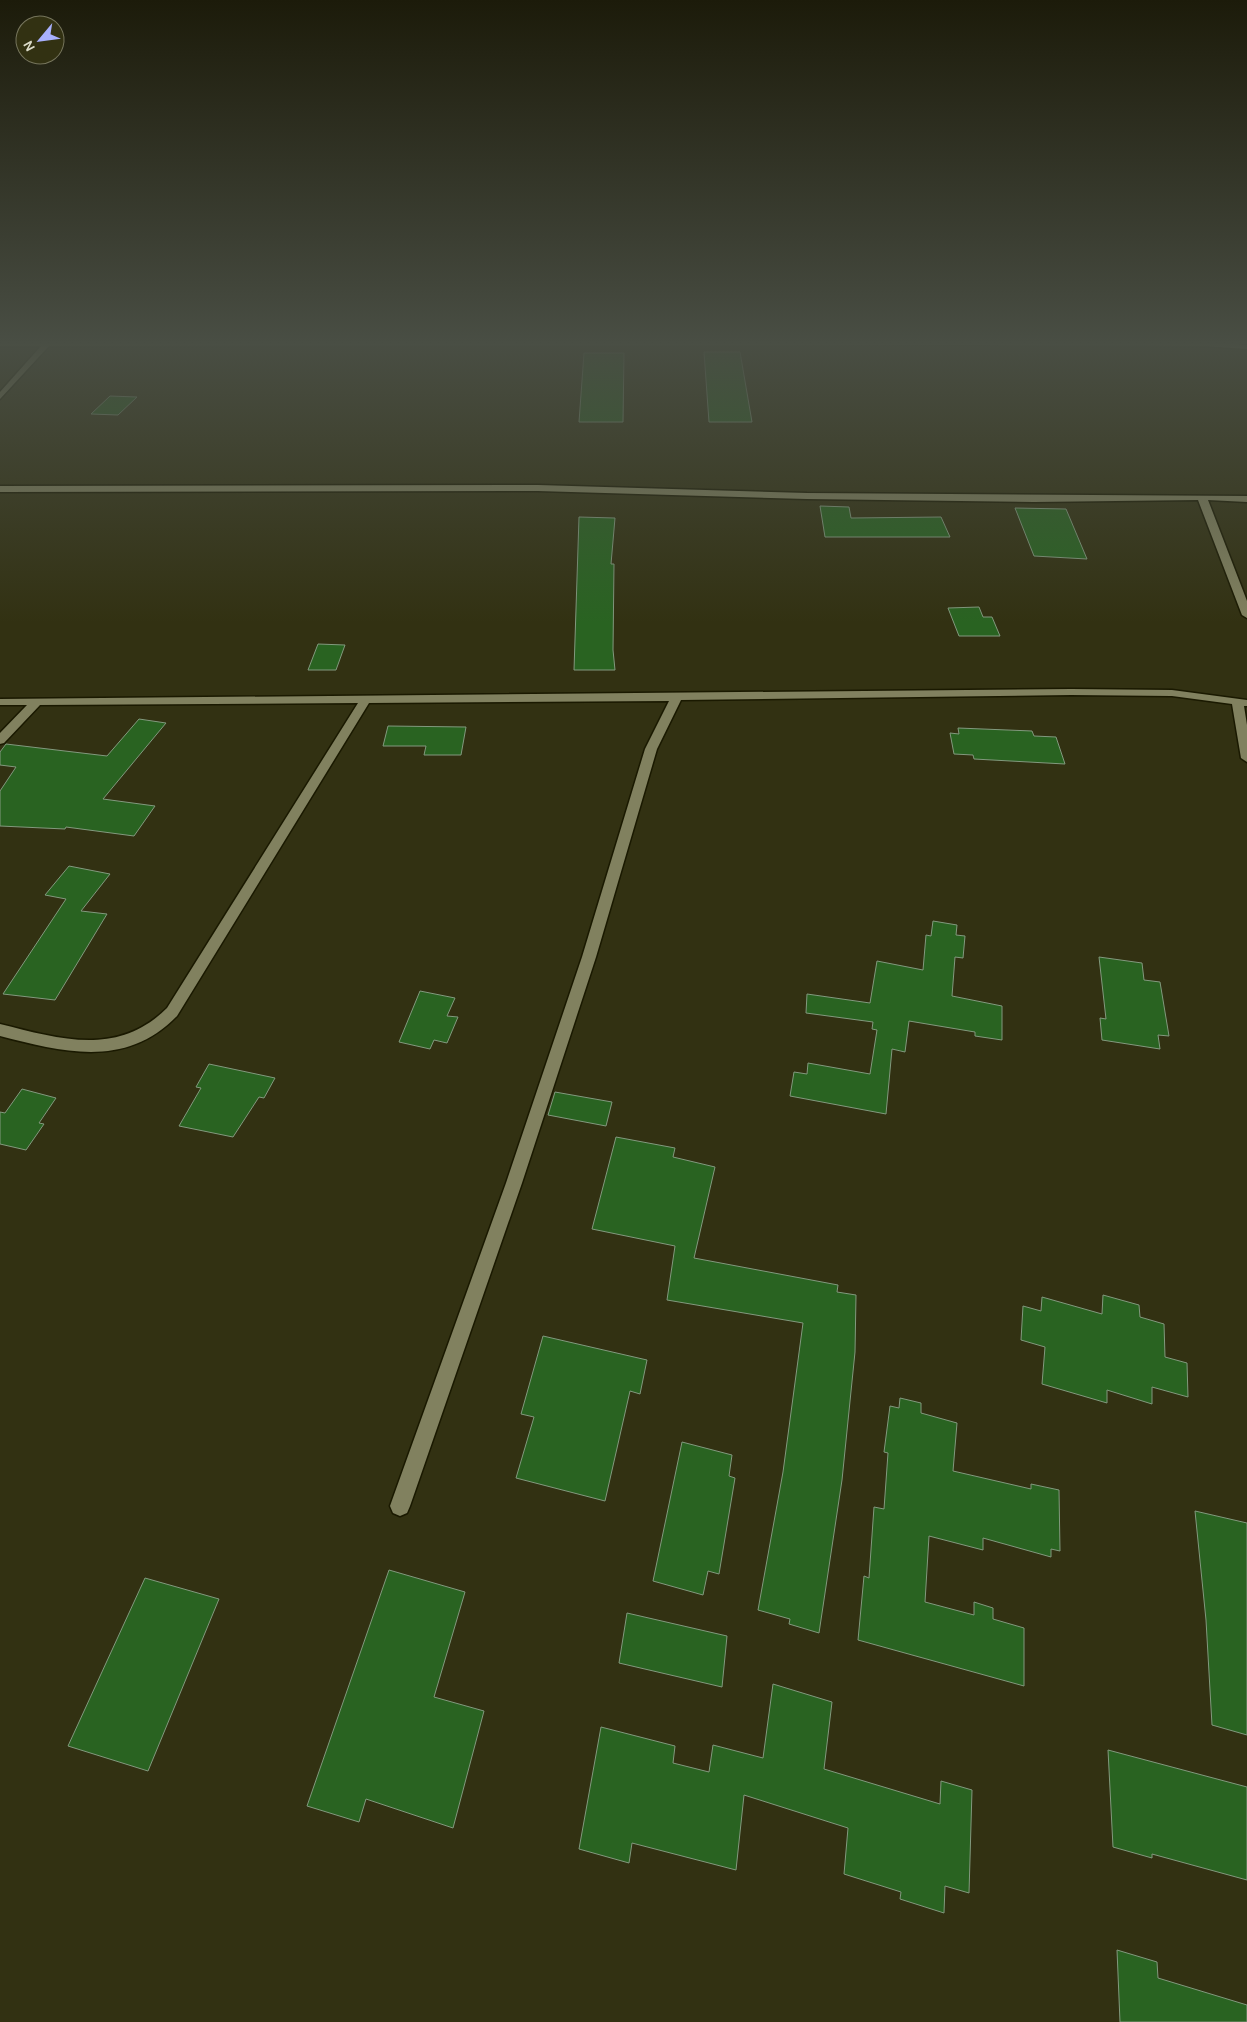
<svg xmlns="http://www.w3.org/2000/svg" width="1247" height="2022" font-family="Karla,sans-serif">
  <rect width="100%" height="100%" fill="#323112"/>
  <!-- building -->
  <path fill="#296321" stroke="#82997e" d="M 704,352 L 740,352 L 752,422 L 709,422 Z
    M 584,353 L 624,353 L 623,422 L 579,422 Z
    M 110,396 L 137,397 L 118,415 L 91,414 Z
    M 820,506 L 849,507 L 851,518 L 941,517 L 950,537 L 825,537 Z
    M 1015,508 L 1066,509 L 1087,559 L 1034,556 Z
    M 579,517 L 615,518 L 611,564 L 614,564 L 613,650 L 615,670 L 574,670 Z
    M 979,607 L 983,617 L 992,617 L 1000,636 L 959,636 L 948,608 Z
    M 318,644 L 345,645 L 336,670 L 308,670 Z
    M 139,719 L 166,723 L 103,799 L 155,806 L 134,836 L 66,827 L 65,829 L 0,826 L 0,791 L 16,767 L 0,765 L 0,752 L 6,744 L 107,756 Z
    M 388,726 L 466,727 L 461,755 L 424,755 L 426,746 L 383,746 Z
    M 958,728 L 1032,731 L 1034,736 L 1056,737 L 1065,764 L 974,759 L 973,755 L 954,754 L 950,733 L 959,734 Z
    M 69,866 L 110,874 L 81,911 L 107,914 L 55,1000 L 3,994 L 66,899 L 45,895 Z
    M 933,921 L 957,925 L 956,935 L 965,936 L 963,958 L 955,957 L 952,996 L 1002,1006 L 1002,1040 L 975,1036 L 975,1032 L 909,1021 L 905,1052 L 892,1049 L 886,1114 L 790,1096 L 794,1072 L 807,1074 L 808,1063 L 870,1074 L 877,1030 L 872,1029 L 873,1022 L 806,1013 L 807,994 L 870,1003 L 877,961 L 923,970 L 926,935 L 931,936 Z
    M 1099,957 L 1142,963 L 1144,980 L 1160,982 L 1169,1036 L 1158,1035 L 1160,1049 L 1102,1040 L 1100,1018 L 1106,1019 Z
    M 420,991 L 455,998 L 447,1016 L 458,1017 L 447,1043 L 434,1040 L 430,1049 L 399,1042 Z
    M 209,1064 L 275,1078 L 264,1098 L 259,1097 L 233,1137 L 179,1126 L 201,1088 L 196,1087 Z
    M 22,1089 L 56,1098 L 39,1123 L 44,1124 L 26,1150 L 0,1144 L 0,1112 L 5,1113 Z
    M 555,1092 L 612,1102 L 606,1126 L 548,1115 Z
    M 616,1137 L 675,1148 L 673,1157 L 715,1167 L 694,1258 L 838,1285 L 837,1292 L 856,1295 L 855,1352 L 842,1480 L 819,1633 L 789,1624 L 790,1619 L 758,1610 L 783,1472 L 803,1323 L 667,1300 L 675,1246 L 592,1229 Z
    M 1103,1295 L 1139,1305 L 1140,1317 L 1164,1324 L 1165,1357 L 1187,1363 L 1188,1397 L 1152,1387 L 1152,1404 L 1107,1390 L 1107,1403 L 1042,1384 L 1045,1347 L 1021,1340 L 1023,1306 L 1041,1311 L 1042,1297 L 1102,1314 Z
    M 543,1336 L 647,1360 L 640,1394 L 630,1391 L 605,1501 L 516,1478 L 534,1417 L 521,1414 Z
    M 900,1398 L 921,1403 L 921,1413 L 957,1423 L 953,1471 L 1031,1489 L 1031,1484 L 1059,1490 L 1060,1551 L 1051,1549 L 1051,1557 L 983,1538 L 983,1550 L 929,1536 L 925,1602 L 974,1615 L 974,1602 L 993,1608 L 993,1619 L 1024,1628 L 1024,1686 L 858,1640 L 864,1576 L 869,1578 L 874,1507 L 884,1509 L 888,1453 L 884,1452 L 890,1406 L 899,1408 Z
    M 682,1442 L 732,1455 L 729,1476 L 735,1478 L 719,1574 L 708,1571 L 703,1595 L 653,1581 Z
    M 1195,1511 L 1247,1523 L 1247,1735 L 1212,1725 L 1206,1620 Z
    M 389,1570 L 465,1592 L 434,1697 L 484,1711 L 453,1828 L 366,1799 L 359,1822 L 307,1806 Z
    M 145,1578 L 219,1599 L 148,1771 L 68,1746 Z
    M 627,1613 L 727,1636 L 722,1687 L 619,1663 Z
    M 773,1684 L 832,1702 L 824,1769 L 940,1804 L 941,1781 L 972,1790 L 969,1893 L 945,1886 L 944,1913 L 900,1899 L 901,1892 L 844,1874 L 848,1828 L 744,1795 L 736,1870 L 632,1843 L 629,1863 L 579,1849 L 601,1727 L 675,1746 L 673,1763 L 709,1772 L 713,1745 L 763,1758 Z
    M 1108,1750 L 1247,1787 L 1247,1880 L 1152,1854 L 1152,1858 L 1113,1847 Z
    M 1117,1950 L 1157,1962 L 1158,1978 L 1247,2005 L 1247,2022 L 1120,2022 Z"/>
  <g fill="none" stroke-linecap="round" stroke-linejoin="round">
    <defs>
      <path id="minor" d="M 970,341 L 1205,342 L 1247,345 L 1247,349 L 1205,346 L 970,345 L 49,346 L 0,399 L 0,392 L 41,346 L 0,346 L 0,342 Z
        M 538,485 L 807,493 L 1247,496 L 1247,502 L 1208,500 L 1247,601 L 1247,618 L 1242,615 L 1198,500 L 1034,502 L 807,499 L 538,491 L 0,492 L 0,486 Z
        M 1071,689 L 1172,690 L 1247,700 L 1247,706 L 1244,706 L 1247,725 L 1247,762 L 1241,758 L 1232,704 L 1172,696 L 1071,695 L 681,700 L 657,749 L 596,957 L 522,1183 L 410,1506 L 407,1513 L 400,1516 L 393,1513 L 390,1506 L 506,1183 L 582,957 L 645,749 L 669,701 L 369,703 L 177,1016 C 126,1069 63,1052 0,1036 L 0,1024 C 60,1039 118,1057 167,1008 L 358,703 L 40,705 L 4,743 L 0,744 L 0,733 L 27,705 L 0,705 L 0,699 Z"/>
    </defs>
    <!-- minor casing -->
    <use href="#minor" stroke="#1a1900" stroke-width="3"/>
    <!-- minor -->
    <use href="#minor" fill="#81815f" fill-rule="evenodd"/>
  </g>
  <!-- sky -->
  <linearGradient id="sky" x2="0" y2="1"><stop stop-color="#1c1b0a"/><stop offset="0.55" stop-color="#494e44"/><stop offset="1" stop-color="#494e44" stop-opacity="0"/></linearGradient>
  <rect width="1247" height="623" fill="url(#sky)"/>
  <!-- north arrow -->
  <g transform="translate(40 40) rotate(241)"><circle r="24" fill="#323112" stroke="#76755c"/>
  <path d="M0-4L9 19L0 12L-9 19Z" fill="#a8b0fc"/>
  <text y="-8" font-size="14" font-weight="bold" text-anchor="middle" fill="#dcdcca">N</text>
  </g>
</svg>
